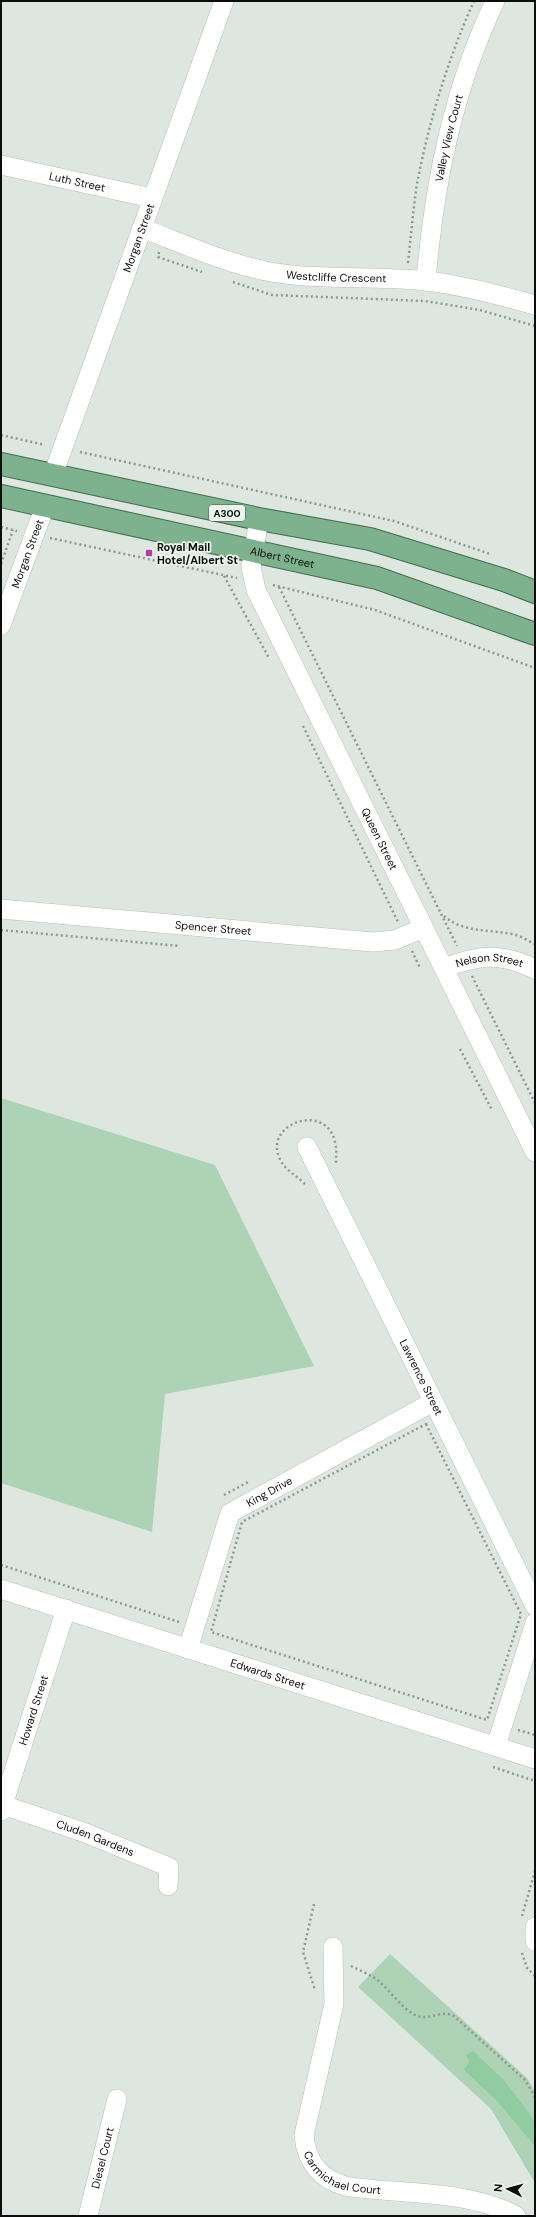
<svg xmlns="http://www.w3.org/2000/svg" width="536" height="2217" font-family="'DM Sans',sans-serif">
  <rect width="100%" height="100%" fill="#dde7e0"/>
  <!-- green -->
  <path fill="#add2b6" d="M 1,1098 L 215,1165 L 314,1366 L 165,1394 L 152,1532 L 1,1483 Z
    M 390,1954 L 527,2078 L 535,2091 L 535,2183 L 491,2109 L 358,1987 Z"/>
  <!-- water -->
  <path fill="#91cca1" d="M 473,2051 L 504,2080 L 534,2120 L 535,2146 L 497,2101 L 464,2070 L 469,2062 L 466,2055 Z"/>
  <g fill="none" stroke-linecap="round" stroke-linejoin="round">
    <defs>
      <g id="minor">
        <path id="s1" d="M 1,165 L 152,198"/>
        <path id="s2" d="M 142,228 C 184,244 227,264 271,272 C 322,281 375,275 426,281 C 463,285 500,295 535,305"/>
        <path id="s3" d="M 426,281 C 434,183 453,90 495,1"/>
        <path id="s4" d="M 53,475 L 224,1"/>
        <path id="s5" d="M 259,519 L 251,567 L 256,590 L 535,1152"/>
        <path id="s6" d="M 1,625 L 45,506"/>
        <path id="s7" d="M 1,909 L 373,942 L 395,940 L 423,928"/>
        <path id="s8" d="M 444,968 C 478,955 501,952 535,969"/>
        <path id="s9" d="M 307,1147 L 535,1606"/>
        <path id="s10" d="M 1,1589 L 535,1759"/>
        <path id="s11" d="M 188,1649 L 230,1513 L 433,1402"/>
        <path d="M 496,1746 L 535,1623"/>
        <path id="s12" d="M 3,1805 L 83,1832 L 169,1867 L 168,1886"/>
        <path id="s13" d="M 1,1811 L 66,1609"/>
        <path d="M 535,1927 L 535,1941"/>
        <path id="s14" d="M 333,1947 L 334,2004 L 304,2135 C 306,2161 320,2179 345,2186 C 398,2195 468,2189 516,2216"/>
        <path id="s15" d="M 88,2216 L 117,2099"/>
      </g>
      <g id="trunk">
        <path d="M 1,464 L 259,519 L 370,539 L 504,580 L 535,592"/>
        <path id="s16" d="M 1,496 L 377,578 L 535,634"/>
      </g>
    </defs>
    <!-- minor casing -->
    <use href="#minor" stroke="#b6c0b8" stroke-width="20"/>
    <!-- trunk casing -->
    <use href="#trunk" stroke="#416b4e" stroke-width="24"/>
    <!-- path -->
    <path stroke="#8f9691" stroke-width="2.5" stroke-dasharray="2 3" stroke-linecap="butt" d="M 159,252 L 158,257 L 202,272
      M 408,263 C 411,236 413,210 417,184 C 429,121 448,59 474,1
      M 233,282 L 272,295 L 425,301 L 480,310 L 535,326
      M 1,435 L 45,445
      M 80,452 L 394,521 L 490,554
      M 1,527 L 17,531
      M 50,538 L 237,578
      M 1,564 L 13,530
      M 224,576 L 269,658
      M 273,585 L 375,610 L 535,668
      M 279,587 L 457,946
      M 303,726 L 398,922
      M 444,916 C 464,933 487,929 512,934 C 520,935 528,941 535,944
      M 1,930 L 180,946
      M 412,951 L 420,968
      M 472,976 L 535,1103
      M 460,1049 L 492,1110
      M 305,1184 C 296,1175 284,1170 279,1157 C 265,1123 326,1102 335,1142 C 337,1149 336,1157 336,1164
      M 426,1424 L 521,1614 L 487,1720 L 211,1632 L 242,1522 Z
      M 224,1495 L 248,1482
      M 1,1565 L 179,1622
      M 518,1730 L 535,1735
      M 493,1767 L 535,1781
      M 314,1904 L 303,1952 L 315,1990
      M 522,1916 L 535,1871
      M 522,1953 L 527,1968 L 535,1976
      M 351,1966 C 361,1971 372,1975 381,1983 C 392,1993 402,2008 415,2015 C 428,2022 441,2009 454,2016 L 525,2080 L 535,2097"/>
    <!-- minor -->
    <use href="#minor" stroke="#fff" stroke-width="19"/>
    <!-- trunk -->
    <use href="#trunk" stroke="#7eb28e" stroke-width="22"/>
  </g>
  <!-- markers -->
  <rect fill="#af42a1" stroke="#ebf5ed" stroke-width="1.5" x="145" y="549" width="8" height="8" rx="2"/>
  <g text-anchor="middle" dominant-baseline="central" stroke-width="3.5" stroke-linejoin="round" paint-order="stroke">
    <!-- shield labels -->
    <rect fill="#ebf5ed" stroke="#4e534f" stroke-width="1" x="209" y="505" width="36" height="16" rx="3"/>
    <g font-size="10" font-weight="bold" fill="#0a0d0b">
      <text x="227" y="513">A300</text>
    </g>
    <!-- street labels -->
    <g font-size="11" fill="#0a0d0b" stroke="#ebf5ed">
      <text stroke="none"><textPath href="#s3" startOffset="145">Valley View Court</textPath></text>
      <text stroke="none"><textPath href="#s1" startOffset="78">Luth Street</textPath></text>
      <text stroke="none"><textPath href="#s4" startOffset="252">Morgan Street</textPath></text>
      <text stroke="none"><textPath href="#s2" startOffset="202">Westcliffe Crescent</textPath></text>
      <text stroke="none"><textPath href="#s6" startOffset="76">Morgan Street</textPath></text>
      <text stroke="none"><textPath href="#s16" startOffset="288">Albert Street</textPath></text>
      <text stroke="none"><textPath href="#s5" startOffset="350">Queen Street</textPath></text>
      <text stroke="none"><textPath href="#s7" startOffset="213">Spencer Street</textPath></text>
      <text stroke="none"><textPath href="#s8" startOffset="47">Nelson Street</textPath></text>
      <text stroke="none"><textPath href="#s9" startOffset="257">Lawrence Street</textPath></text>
      <text stroke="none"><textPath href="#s11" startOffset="187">King Drive</textPath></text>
      <text stroke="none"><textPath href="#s10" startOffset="280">Edwards Street</textPath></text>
      <text stroke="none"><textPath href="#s13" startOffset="106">Howard Street</textPath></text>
      <text stroke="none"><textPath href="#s12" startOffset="98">Cluden Gardens</textPath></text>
      <text stroke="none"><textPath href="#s15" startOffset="60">Diesel Court</textPath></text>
      <text stroke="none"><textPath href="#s14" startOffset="253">Carmichael Court</textPath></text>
    </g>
    <!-- poi labels -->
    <g font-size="11" font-weight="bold" fill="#0a0d0b" stroke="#ebf5ed" text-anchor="start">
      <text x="157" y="547">Royal Mail<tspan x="157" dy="13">Hotel/Albert St</tspan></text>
    </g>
  </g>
  <!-- border -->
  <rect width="536" height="2217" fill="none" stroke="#0a0d0b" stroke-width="4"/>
  <!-- north arrow -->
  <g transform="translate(508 2189) rotate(276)" stroke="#ebf5ed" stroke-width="3" paint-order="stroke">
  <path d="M0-3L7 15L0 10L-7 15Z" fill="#0a0d0b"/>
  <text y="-6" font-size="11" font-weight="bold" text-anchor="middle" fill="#0a0d0b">N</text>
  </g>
</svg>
